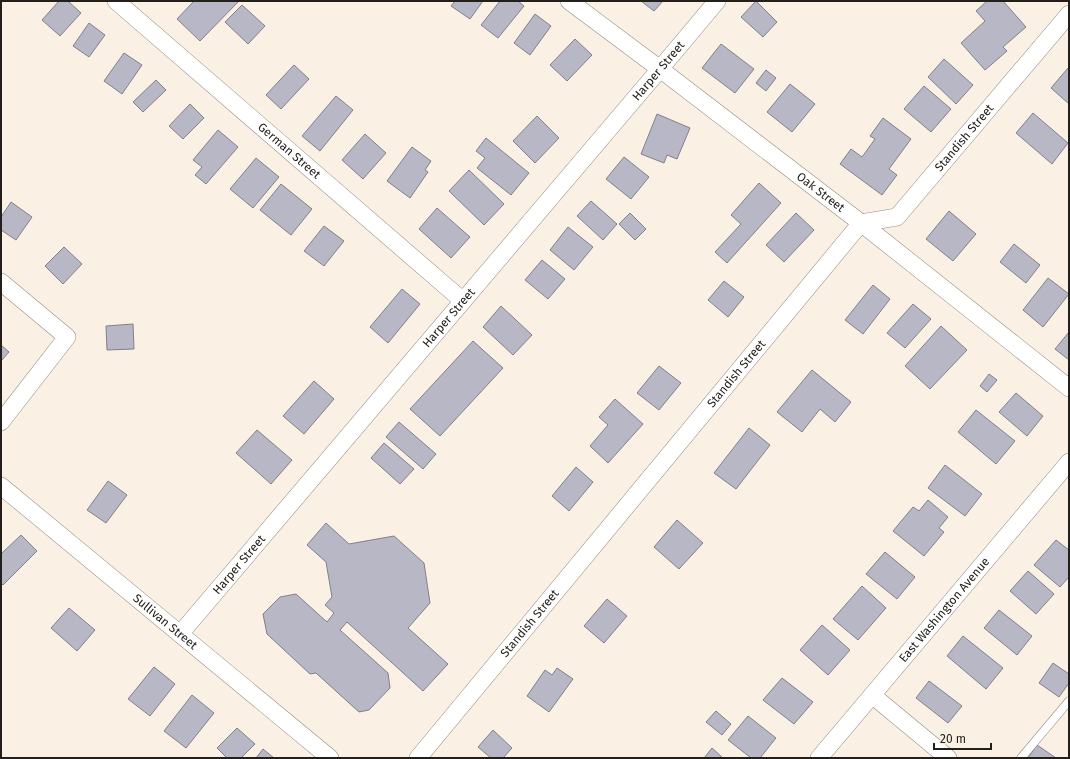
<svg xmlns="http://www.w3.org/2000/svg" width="1070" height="759" font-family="'Fira Sans',sans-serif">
  <rect width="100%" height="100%" fill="#faf1e4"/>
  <!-- building -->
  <path fill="#b7b7c5" stroke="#80808d" d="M 59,1 L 68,1 L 81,13 L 60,36 L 42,20 Z
    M 194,1 L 239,1 L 200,41 L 177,19 Z
    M 455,1 L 483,1 L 470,19 L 451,6 Z
    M 500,1 L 518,1 L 524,6 L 498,38 L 481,25 Z
    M 641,1 L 663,1 L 654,11 Z
    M 756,1 L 777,22 L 763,37 L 741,17 Z
    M 987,1 L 1003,1 L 1026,27 L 1003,47 L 1007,51 L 985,70 L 961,43 L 985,21 L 976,11 Z
    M 242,5 L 265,26 L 248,44 L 225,22 Z
    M 535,14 L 551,26 L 530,55 L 514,43 Z
    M 89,23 L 105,35 L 89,57 L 73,46 Z
    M 575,39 L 592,55 L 567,81 L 550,65 Z
    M 721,44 L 754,69 L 735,93 L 702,68 Z
    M 124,53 L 142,65 L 122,94 L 104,81 Z
    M 944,59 L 973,85 L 956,104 L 928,77 Z
    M 294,65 L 309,79 L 281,109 L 266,95 Z
    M 1068,68 L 1069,69 L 1069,104 L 1051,88 Z
    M 766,70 L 776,78 L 766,91 L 756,83 Z
    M 156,80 L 166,90 L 143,112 L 133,102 Z
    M 790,84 L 815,104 L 792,132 L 767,112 Z
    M 924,86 L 951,109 L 931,132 L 904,109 Z
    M 336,96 L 353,110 L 320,151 L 302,136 Z
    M 190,104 L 204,118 L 183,139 L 169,126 Z
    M 1033,113 L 1068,143 L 1052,164 L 1016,133 Z
    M 657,114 L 690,128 L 677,159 L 667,155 L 664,163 L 641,154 Z
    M 537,116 L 559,138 L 535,163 L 513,141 Z
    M 883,118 L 911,139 L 889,169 L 897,175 L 882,195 L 840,164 L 851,149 L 862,157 L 875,139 L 870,136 Z
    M 218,130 L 238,147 L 206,184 L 195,175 L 202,167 L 193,160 Z
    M 365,134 L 386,153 L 363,179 L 342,160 Z
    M 486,138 L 529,173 L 511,195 L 477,168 L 485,158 L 476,151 Z
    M 412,147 L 431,161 L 425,170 L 428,172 L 410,198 L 387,181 Z
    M 624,157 L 649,177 L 631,199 L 606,179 Z
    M 256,158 L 279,177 L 253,208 L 230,189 Z
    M 469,170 L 504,204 L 484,225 L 449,191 Z
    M 759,183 L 781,203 L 727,263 L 715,252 L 741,224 L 731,215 Z
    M 281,184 L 312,209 L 291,235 L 260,210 Z
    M 591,201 L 617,224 L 603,240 L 577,216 Z
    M 11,202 L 32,217 L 16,240 L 1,230 L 1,217 Z
    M 437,208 L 470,237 L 451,258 L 419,229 Z
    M 949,211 L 976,234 L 953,261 L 926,239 Z
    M 630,213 L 646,229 L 635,240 L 619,224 Z
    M 796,213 L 814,230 L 784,262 L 766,245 Z
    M 324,226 L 344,241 L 324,266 L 304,251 Z
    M 568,227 L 593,247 L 574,270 L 550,250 Z
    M 1014,244 L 1040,265 L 1026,283 L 1000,262 Z
    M 64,247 L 82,264 L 63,284 L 45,266 Z
    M 542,260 L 565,279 L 548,299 L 525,280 Z
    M 1048,278 L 1069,294 L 1043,327 L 1023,310 Z
    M 724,281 L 744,297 L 728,317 L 708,300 Z
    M 873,285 L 890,299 L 863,334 L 845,320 Z
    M 402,289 L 420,304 L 388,343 L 370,327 Z
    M 913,304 L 931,319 L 905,348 L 887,333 Z
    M 501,306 L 532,335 L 513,355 L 483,327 Z
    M 133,324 L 134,349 L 107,350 L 106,326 Z
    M 941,326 L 967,350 L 930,389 L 905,366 Z
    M 1069,332 L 1069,360 L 1055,349 Z
    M 473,341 L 503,368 L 440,436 L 410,409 Z
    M 1,345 L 9,352 L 1,361 Z
    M 659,366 L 681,383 L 659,410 L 637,393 Z
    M 812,370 L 851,402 L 835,422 L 820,409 L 802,432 L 777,412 Z
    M 989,374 L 997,380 L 987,392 L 980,386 Z
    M 314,381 L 334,399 L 304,434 L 283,416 Z
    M 1016,393 L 1043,416 L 1027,436 L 999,412 Z
    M 615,399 L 643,424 L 608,463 L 590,446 L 608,425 L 599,417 Z
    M 976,410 L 1015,441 L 996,464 L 958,432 Z
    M 399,422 L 436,454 L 423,469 L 386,437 Z
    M 749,428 L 770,445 L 736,489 L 714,473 Z
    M 257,430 L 292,460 L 271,484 L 236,453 Z
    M 384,443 L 414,469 L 400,484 L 371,458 Z
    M 945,465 L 982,494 L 965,516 L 928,488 Z
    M 576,467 L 593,482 L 569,511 L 552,496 Z
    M 108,481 L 127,495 L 106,523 L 87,510 Z
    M 928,500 L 948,517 L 939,528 L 944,532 L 924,556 L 893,531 L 913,507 L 919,511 Z
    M 677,520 L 703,543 L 679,569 L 654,547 Z
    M 326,523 L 349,544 L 394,536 L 424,563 L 430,603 L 408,628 L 448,664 L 423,691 L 347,622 L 340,630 L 388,673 L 390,688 L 369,710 L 359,712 L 316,673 L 310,674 L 267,634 L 263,614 L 280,597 L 296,594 L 327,622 L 334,613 L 325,605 L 332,597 L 326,562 L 307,545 Z
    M 21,535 L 37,551 L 3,585 L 1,583 L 1,554 Z
    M 1056,540 L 1069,550 L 1069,577 L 1060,587 L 1034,565 Z
    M 885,552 L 915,577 L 897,599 L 866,574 Z
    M 1028,571 L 1054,594 L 1036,614 L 1010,591 Z
    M 862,586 L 886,608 L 858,640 L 833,619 Z
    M 607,599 L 627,616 L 604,643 L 584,626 Z
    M 69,608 L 95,630 L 77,651 L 51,628 Z
    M 999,610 L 1032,636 L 1017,655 L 984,628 Z
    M 822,625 L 850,650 L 828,675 L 800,650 Z
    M 963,636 L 1003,668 L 986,689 L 947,656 Z
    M 1053,663 L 1069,674 L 1069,683 L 1059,697 L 1039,683 Z
    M 154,667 L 175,684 L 150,716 L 128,699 Z
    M 557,668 L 573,679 L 549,712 L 527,696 L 545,670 L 552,675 Z
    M 782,678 L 813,702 L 794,724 L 763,700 Z
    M 929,681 L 962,706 L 948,723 L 916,698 Z
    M 192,695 L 214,713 L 186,748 L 164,731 Z
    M 716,711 L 731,724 L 722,735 L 706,722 Z
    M 748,716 L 776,738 L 760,758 L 751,758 L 728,740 Z
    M 237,728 L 255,744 L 241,758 L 227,758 L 217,748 Z
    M 493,730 L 512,748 L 503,758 L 491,758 L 478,747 Z
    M 1037,745 L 1056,758 L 1028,758 Z
    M 712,748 L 723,758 L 704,758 Z
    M 263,749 L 274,758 L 256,758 Z"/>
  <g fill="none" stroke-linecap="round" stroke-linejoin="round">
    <defs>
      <path id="lane" d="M 1021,758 L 1069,701"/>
      <g id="street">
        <path id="s1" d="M 116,1 L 463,301"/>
        <path id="s2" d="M 569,1 L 660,69 L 861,223 L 1069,388"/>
        <path d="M 1,282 L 67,337 L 1,422"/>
        <path id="s3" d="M 1,486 L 330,758"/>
        <path id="s4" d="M 180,634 L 660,69 L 717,1"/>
        <path d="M 872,695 L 948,758"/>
        <path id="s5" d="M 418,758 L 861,223 L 897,217 L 1069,14"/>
        <path id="s6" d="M 819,758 L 1069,462"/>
      </g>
    </defs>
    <!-- lane casing -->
    <use href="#lane" stroke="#928b7f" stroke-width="9"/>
    <!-- street casing -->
    <use href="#street" stroke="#928b7f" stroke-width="18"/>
    <!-- lane -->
    <use href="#lane" stroke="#fff" stroke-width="8"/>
    <!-- street -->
    <use href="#street" stroke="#fff" stroke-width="17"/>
  </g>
  <g text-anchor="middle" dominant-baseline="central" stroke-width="3" stroke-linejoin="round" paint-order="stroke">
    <!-- street labels -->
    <g font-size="12" fill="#23201b" stroke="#faf1e4">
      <text stroke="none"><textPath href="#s4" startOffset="739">Harper Street</textPath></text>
      <text stroke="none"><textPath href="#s5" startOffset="835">Standish Street</textPath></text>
      <text stroke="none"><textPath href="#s1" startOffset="229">German Street</textPath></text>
      <text stroke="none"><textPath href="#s2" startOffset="316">Oak Street</textPath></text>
      <text stroke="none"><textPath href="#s4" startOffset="415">Harper Street</textPath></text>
      <text stroke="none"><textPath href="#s5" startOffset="499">Standish Street</textPath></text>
      <text stroke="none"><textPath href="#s4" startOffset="91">Harper Street</textPath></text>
      <text stroke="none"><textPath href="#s6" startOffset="194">East Washington Avenue</textPath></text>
      <text stroke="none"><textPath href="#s3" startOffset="213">Sullivan Street</textPath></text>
      <text stroke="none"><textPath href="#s5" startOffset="175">Standish Street</textPath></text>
    </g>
  </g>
  <!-- border -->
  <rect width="1070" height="759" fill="none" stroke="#23201b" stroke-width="4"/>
  <!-- scale -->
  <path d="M934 743v6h57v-6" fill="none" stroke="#23201b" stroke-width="2"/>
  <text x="940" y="743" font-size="12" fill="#23201b" stroke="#faf1e4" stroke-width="3" paint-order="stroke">20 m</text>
</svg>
